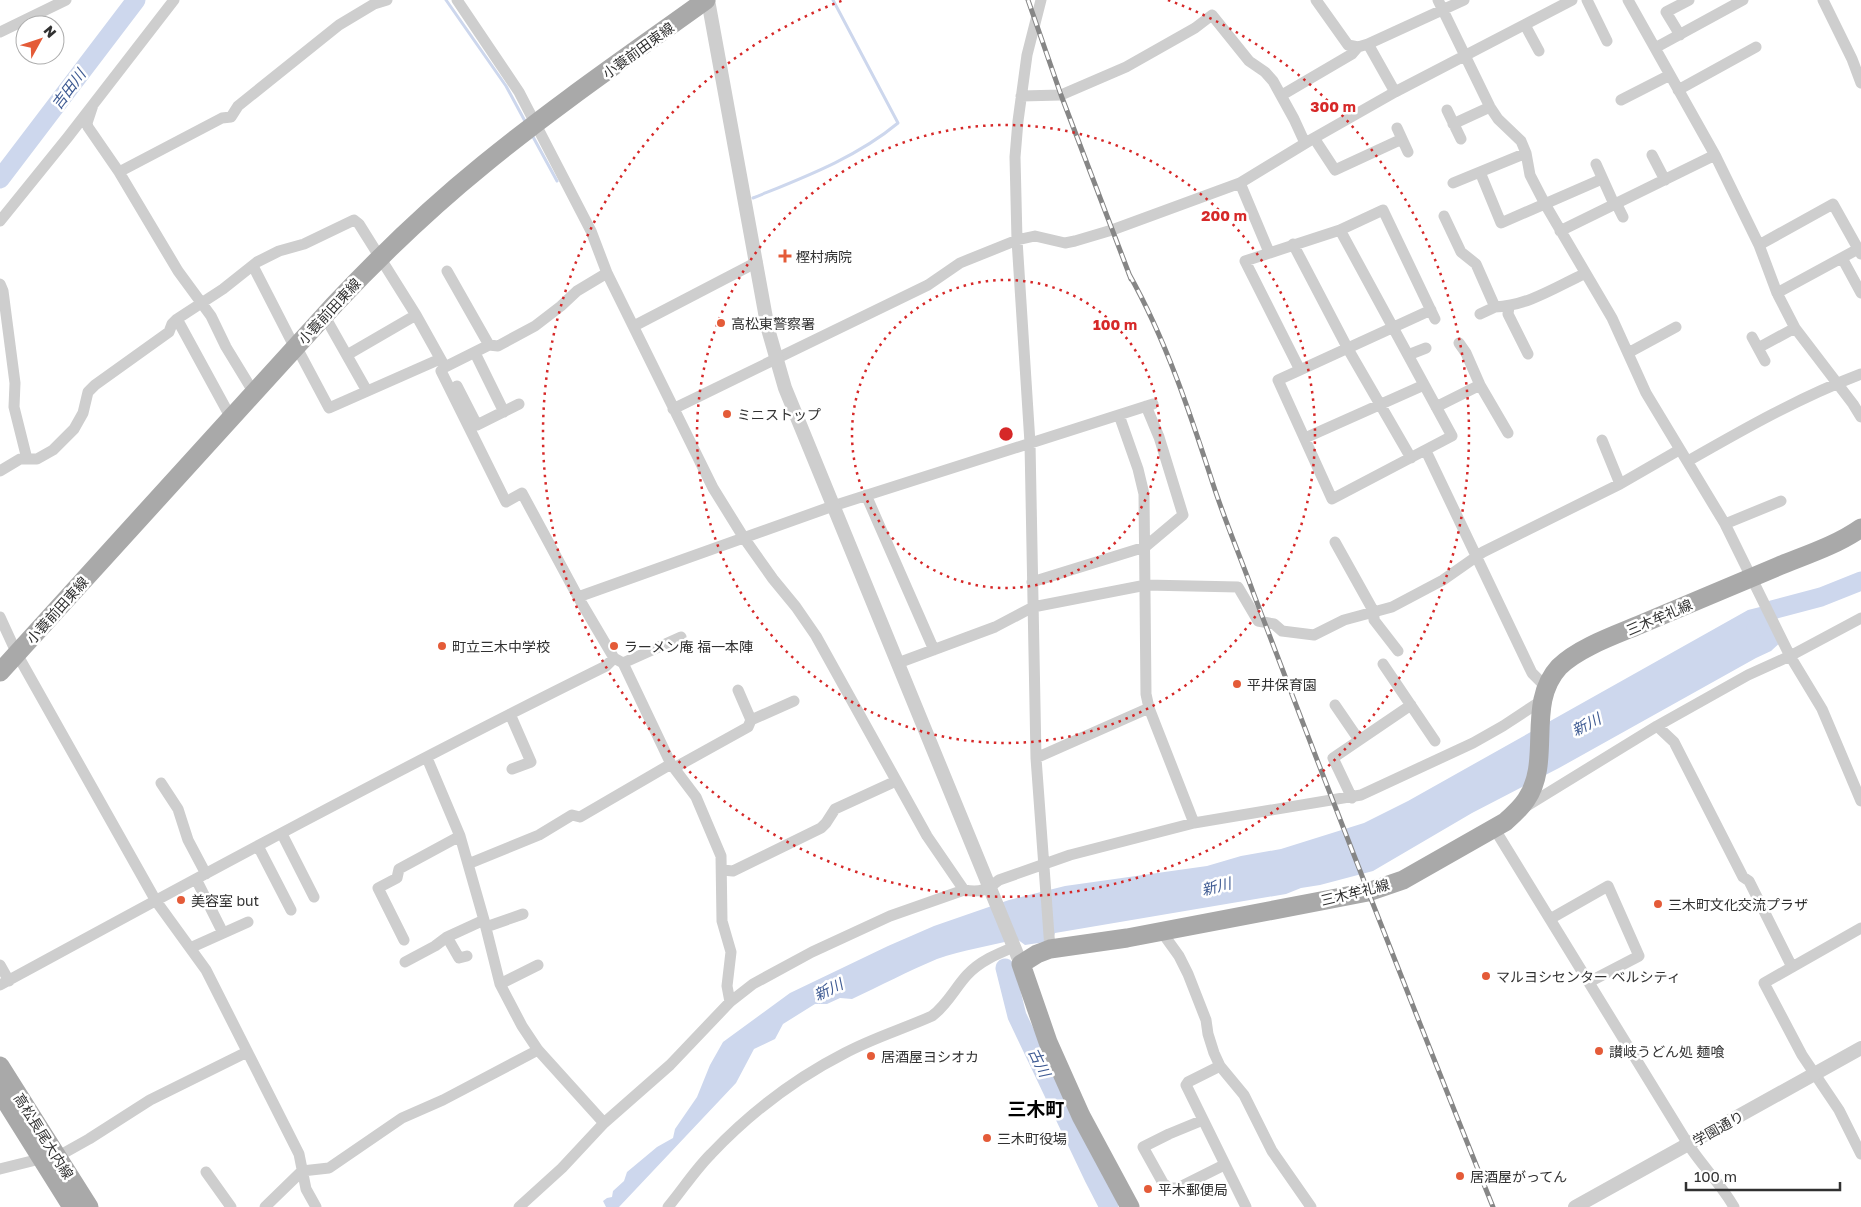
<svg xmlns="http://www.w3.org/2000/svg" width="1861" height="1207" font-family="'Golos Text','Noto Sans JP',sans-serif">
  <rect width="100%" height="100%" fill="#fff"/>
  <!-- water -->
  <path fill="#cdd7ed" d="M 1760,607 L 1785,638 L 1771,651 L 1756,658 L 1559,768 L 1472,813 L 1373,871 L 1320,885 L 1301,888 L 1286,894 L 1055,933 L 1052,941 L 1025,945 L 1017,939 C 990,946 963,950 937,959 C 908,971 880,986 852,999 L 840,998 L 827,1004 L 815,1004 L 783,1024 L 775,1039 L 754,1049 L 736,1083 L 619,1207 L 606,1207 L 603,1201 L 607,1198 L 612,1197 L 613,1191 L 624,1181 L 627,1172 L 657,1147 L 673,1138 L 675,1129 L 697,1097 L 710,1065 L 723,1042 L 790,993 L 888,946 L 934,926 L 1009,900 L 1065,886 L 1207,866 L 1241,856 L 1281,849 L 1364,823 L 1408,801 L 1748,610 Z"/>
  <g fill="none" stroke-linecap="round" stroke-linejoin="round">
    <!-- stream -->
    <path stroke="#cdd7ed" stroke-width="3" d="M 446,0 L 506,86 L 526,123
      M 532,135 L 557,181
      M 753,198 C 802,178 856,158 898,123 L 833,0"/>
    <!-- river -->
    <path stroke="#cdd7ed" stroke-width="19" d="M 0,179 L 136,0
      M 1756,627 L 1772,610 L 1821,597 L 1861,581
      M 1005,968 L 1017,1016 L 1094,1178 L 1109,1207"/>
    <!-- minor -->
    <path stroke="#cecece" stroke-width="11" d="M 457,0 L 519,92 L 591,231 L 607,273 L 713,488 L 744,538 L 773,579 L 796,607 L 816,636 L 927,836 L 964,890 C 980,893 987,890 999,880 L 1070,855 L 1194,823 L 1361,795 L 1473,743 L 1503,726 L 1544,699
      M 1041,0 L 1027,55 L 1018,121 L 1015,157 L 1017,240 L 1030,443 L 1036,758 L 1050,949
      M 1316,0 L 1348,45 L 1358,47 L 1368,44 L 1395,92
      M 1438,0 L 1490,107 L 1498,119 L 1521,141 L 1526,153 L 1530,175 L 1545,204 L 1612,318 L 1646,393 L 1725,524 L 1790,656 L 1822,709 L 1861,801
      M 1587,0 L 1607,41
      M 1628,0 L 1715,155 L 1759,245 L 1777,293 L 1795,328 L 1853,404 L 1861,417
      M 1823,0 L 1852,59 L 1861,83
      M 1525,25 L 1539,51
      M 0,32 L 66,0
      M 1680,35 L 1666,12 L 1689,0
      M 1368,44 L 1464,0
      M 1655,48 L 1743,0
      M 1678,90 L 1756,47
      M 1282,95 L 1352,54 L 1358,47
      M 1021,96 L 1061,95 L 1126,67 L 1195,28 L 1212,15 L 1249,61 L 1265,72 L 1273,81 L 1294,119 L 1305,143
      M 1621,100 L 1670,75
      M 93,105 L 87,123 L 88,127 L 119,172 L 178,271 L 211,316 L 226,347 L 254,393
      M 1447,110 L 1461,139
      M 1453,124 L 1490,107
      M 1397,128 L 1408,152
      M 1314,138 L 1335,170 L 1402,139
      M 1652,155 L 1665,180
      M 1596,164 L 1614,204
      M 119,172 L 222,118 L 231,117 L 238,106 L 339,25 L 374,4 L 387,0
      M 1480,172 L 1501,223 L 1602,179
      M 1240,183 L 1269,252
      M 1453,183 L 1526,153
      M 1616,203 L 1623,217
      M 1444,216 L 1461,252 L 1476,264 L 1495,307 C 1527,306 1556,287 1584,274
      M 0,221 L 68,137 L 174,0
      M 1340,230 L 1452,436 L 1332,499 L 1278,380 L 1300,370 L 1245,261 Z
      M 1340,230 L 1383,210 L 1435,319
      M 1560,231 L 1715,155
      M 1293,244 L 1348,349 L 1411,458
      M 1759,245 L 1833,204 L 1861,254
      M 1842,258 L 1861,293
      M 253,266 L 295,348
      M 0,284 L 3,291 L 15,383 L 14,407 L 27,459
      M 1777,293 L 1858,249
      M 1509,306 L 1508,314 L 1528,354
      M 1480,314 L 1495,307
      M 324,315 L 367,391
      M 177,319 L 231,418
      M 634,326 L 757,262
      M 1752,337 L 1765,361
      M 1459,343 L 1466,353 L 1480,385 L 1508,433
      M 489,345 L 498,346 L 535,326 L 561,306 L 577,291 L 607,273
      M 296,346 L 329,408 L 440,359
      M 1758,348 L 1795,328
      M 475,353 L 504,412
      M 1628,353 L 1676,327
      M 347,355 L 416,315
      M 1408,355 L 1426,348
      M 445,367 L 489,345 L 447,271
      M 1300,370 L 1431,310
      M 457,386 L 477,425 L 519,404
      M 1436,407 L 1480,385
      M 673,409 L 928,285 L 960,263 L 1017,240 L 1035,236 L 1065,243 L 1075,241 L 1112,230 L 1240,183 L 1314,138 L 1395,92 L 1572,0
      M 1119,415 L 1138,469 L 1144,494 L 1146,694 L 1149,708 L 1194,823
      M 1305,438 L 1424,385
      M 1602,440 L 1620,484
      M 1426,451 L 1532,673 L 1546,687
      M 1688,461 C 1744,429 1800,397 1861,374
      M 0,471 L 20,459 L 37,459 L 53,450 L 74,429 L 83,413 L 88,392 L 95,385 L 169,332 L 172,324 L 177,319 L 223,289 L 257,262 L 279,251 L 304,244 L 354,220 L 359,224 L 416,315 L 445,367 L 441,371 L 506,502 L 522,493 L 578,597
      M 866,495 L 934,650
      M 1725,524 L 1781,501
      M 1335,542 L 1374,612 L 1374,620 L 1398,651
      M 1032,582 L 1145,547 L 1183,515 L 1159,437 L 1146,406
      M 0,617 L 17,654 L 156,901 L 206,970 L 299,1154 L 306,1189 L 316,1207
      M 614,658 L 623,663 L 671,764 L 696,797 L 721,856 L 722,921 L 731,952 L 727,986 L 730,1002
      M 623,663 L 681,637
      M 898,663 L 995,627 L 1033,607 L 1146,585 L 1238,587 L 1258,621 L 1274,624 L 1282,631 L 1314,635 L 1344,620 L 1392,607 L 1443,580 L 1483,552 L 1620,484 L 1679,450
      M 1383,664 L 1435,741
      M 738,690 L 751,720
      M 1335,705 L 1359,740
      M 510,714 L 531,762 L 512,769
      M 1657,726 L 1674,742 L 1743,877 L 1749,881 L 1792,967
      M 427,758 L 460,836 L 484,920 L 500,984 L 522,1026 L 538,1050 L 604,1123
      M 1036,758 L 1149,708
      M 674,768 L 748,727 L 751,720 L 794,701
      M 161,783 L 178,809 L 188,840 L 206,874
      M 1352,798 L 1333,758 L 1411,705
      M 1525,807 L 1657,726 L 1748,675 L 1790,656 L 1861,618
      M 1494,828 L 1688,1144 C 1702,1166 1721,1184 1734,1207
      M 282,834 L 314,897
      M 258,846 L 291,910
      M 468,864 L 539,835 L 572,815 L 580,817 L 671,764
      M 722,870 L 733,871 L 821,828 L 826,823 L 835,809 L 896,781
      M 196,879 L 223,933
      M 1550,919 L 1608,886 L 1639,956 L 1589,982
      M 486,927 L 523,914
      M 1861,928 L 1764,983 L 1802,1055 L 1839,1110 L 1861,1154
      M 1161,931 L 1179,956 L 1188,974 L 1206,1020 L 1208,1034 L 1214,1053 L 1220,1066 L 1244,1095 L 1272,1151 L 1311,1207
      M 447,937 L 459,958 L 467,956
      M 404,940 L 378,888 L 397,878 L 399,869 L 460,836
      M 190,948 L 248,922
      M 405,962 L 435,946 L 447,937 L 484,920
      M 0,965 L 9,981
      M 500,984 L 538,965
      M 0,985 C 200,876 402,767 606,666 L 614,658 L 578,597 L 833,506 L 1153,404
      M 1220,1066 L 1188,1082 L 1186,1085 L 1246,1207
      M 1203,1120 L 1169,1134 L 1143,1147 L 1163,1183 L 1169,1188 L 1178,1188 L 1224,1165
      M 0,1169 L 64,1153 L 89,1139 L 150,1100 L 247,1052
      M 206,1172 L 231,1207
      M 265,1207 L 302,1171 L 329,1168 L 402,1118 L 443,1100 L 538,1050
      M 519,1207 L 562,1168 L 604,1123 L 670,1065 L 730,1002 L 753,984 L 812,952 L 890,916 L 964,890
      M 668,1207 C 683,1189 695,1170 711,1154 C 749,1114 796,1078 845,1053 C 873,1038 903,1029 932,1016 C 947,1005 955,988 967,975 C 980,961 997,954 1014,947"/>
    <!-- tertiary -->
    <path stroke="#cecece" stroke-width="14" d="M 708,0 L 768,329 L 785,388 L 1021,964
      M 1575,1207 L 1861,1048"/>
    <!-- primary -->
    <path stroke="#a9a9a9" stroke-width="19" d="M 0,672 L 334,305 C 381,255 430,208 483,165 C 555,106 631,54 706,0
      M 0,1066 L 89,1207
      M 0,1092 L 72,1207
      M 1130,1207 L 1081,1116 L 1048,1042 L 1021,964 L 1037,954 L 1050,949 L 1127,938 L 1368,892 L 1403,880 L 1505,822 C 1513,815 1520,809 1526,800 C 1553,761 1525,704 1559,667 C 1578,648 1615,635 1639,625 C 1686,605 1732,586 1779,566 C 1806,555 1837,545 1861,528"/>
    <defs>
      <path id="rail" d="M 1028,0 L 1061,95 L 1131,279
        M 1129,274 C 1166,340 1190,413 1213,484 C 1225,521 1240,556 1253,592 C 1331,798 1411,1003 1493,1207"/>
    </defs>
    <!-- rail casing -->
    <use href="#rail" stroke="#868686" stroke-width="5"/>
    <!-- rail -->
    <use href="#rail" stroke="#fff" stroke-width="3" stroke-dasharray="9" stroke-linecap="butt"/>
  </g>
  <!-- distance rings -->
  <g fill="none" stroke="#d62828" stroke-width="2.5" stroke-dasharray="2.5 5">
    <circle cx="1006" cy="434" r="154"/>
    <circle cx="1006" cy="434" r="309"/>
    <path d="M1168 0A463 463 0 1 1 844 0"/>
  </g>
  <!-- markers -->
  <g fill="#e45b38" stroke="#fff" stroke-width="2">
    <path d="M782.5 248.5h5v5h5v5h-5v5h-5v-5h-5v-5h5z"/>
    <circle cx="721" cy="323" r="5"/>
    <circle cx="727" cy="414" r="5"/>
    <circle cx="442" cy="646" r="5"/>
    <circle cx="614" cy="646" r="5"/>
    <circle cx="1237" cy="684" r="5"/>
    <circle cx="181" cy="900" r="5"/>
    <circle cx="1658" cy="904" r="5"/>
    <circle cx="1486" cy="976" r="5"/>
    <circle cx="1599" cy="1051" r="5"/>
    <circle cx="871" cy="1056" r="5"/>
    <circle cx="987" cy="1138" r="5"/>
    <circle cx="1460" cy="1176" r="5"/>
    <circle cx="1148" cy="1189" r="5"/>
  </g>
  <g text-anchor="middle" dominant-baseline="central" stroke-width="5" stroke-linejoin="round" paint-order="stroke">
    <!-- street labels -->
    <g font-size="14" fill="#313131" stroke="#fff">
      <text transform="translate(638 50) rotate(-36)">小蓑前田東線</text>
      <text transform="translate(329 311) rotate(-47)">小蓑前田東線</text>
      <text transform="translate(57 610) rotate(-48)">小蓑前田東線</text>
      <text transform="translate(1659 617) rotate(-23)">三木牟礼線</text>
      <text transform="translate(1355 892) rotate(-14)">三木牟礼線</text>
      <text transform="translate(1718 1128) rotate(-29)">学園通り</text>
      <text transform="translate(44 1136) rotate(58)">高松長尾大内線</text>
    </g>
    <!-- poi labels -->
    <g font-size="14" fill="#313131" stroke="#fff" text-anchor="start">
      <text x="796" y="256">樫村病院</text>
      <text x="731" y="323">高松東警察署</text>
      <text x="737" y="414">ミニストップ</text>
      <text x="452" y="646">町立三木中学校</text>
      <text x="624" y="646">ラーメン庵 福一本陣</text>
      <text x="1247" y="684">平井保育園</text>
      <text x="191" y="900">美容室 but</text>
      <text x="1668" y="904">三木町文化交流プラザ</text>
      <text x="1496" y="976">マルヨシセンター ベルシティ</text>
      <text x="1609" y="1051">讃岐うどん処 麺喰</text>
      <text x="881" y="1056">居酒屋ヨシオカ</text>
      <text x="997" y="1138">三木町役場</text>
      <text x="1470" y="1176">居酒屋がってん</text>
      <text x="1158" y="1189">平木郵便局</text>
    </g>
    <!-- water labels -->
    <g font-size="15" font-style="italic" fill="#3f5b93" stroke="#fff">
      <text transform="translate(68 89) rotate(-53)">吉田川</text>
      <text transform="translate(1586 724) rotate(-27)">新川</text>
      <text transform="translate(1216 886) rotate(-14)">新川</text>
      <text transform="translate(828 989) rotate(-26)">新川</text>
      <text transform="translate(1040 1062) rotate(64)">古川</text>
    </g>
    <!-- district labels -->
    <g font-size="19" font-weight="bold" fill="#000" stroke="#fff">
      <text x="1036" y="1108">三木町</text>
    </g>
  </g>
  <circle cx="1006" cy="434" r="8" fill="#d62828" stroke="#fff" stroke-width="2.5"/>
  <g font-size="15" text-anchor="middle" font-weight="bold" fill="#d62828" stroke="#fff" stroke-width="5" stroke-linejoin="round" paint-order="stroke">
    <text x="1333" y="112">300 m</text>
    <text x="1224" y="221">200 m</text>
    <text x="1115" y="330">100 m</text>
  </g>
  <!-- north arrow -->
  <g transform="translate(40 40) rotate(50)"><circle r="24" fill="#ffffff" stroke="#adadad"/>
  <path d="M0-4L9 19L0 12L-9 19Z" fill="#e45b38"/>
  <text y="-8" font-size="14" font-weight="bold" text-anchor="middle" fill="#313131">N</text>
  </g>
  <!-- scale -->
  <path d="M1686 1182v8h154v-8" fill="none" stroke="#313131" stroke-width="2.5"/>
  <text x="1694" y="1182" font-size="15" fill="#313131" stroke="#ffffff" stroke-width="4" paint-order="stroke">100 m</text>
</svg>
